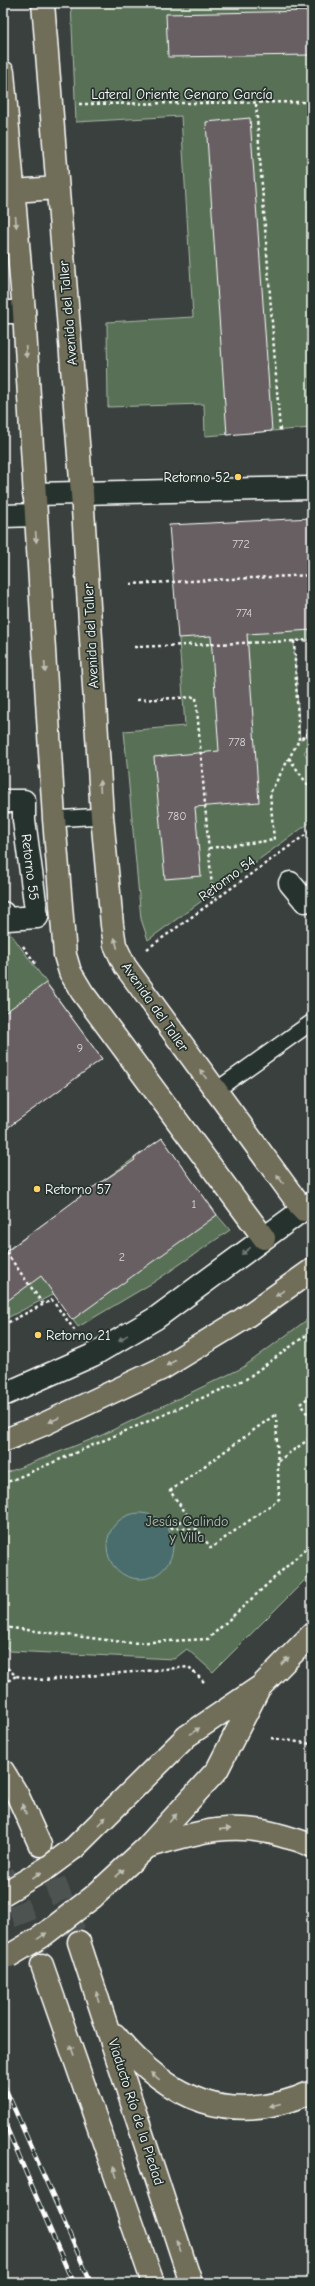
<svg xmlns="http://www.w3.org/2000/svg" width="315" height="2286" font-family="'Comic Neue',sans-serif">
  <rect width="100%" height="100%" fill="#3a403e"/>
  <filter id="ink" filterUnits="userSpaceOnUse"><feTurbulence type="fractalNoise" baseFrequency=".025" numOctaves="2"/><feDisplacementMap in="SourceGraphic" scale="8" xChannelSelector="R" yChannelSelector="G"/><feConvolveMatrix kernelMatrix="1 2 1 2 8 2 1 2 1" color-interpolation-filters="sRGB"/></filter>
  <g filter="url(#ink)">
    <!-- green -->
    <path fill="#597156" stroke="#acb8aa" d="M 71,3 L 312,3 L 312,428 L 205,436 L 204,404 L 108,407 L 107,322 L 193,317 L 181,116 L 76,122 Z
      M 312,564 L 312,640 L 294,641 L 300,740 L 312,731 L 312,745 L 304,752 L 312,764 L 312,821 L 148,940 L 141,919 L 124,731 L 185,726 L 176,596 Z
      M 3,923 L 102,1059 L 3,1131 Z
      M 162,1138 L 217,1215 L 230,1230 L 154,1282 L 78,1327 L 54,1294 L 3,1320 L 3,1253 Z
      M 312,1316 L 312,1573 L 213,1672 L 187,1649 L 174,1659 L 10,1651 L 3,1644 L 3,1474 L 100,1436 L 242,1368 Z"/>
    <!-- water -->
    <path fill="#496d6d" stroke="#92a7a7" d="M107 1546a33 33 0 1 1 66 0a33 33 0 1 1-66 0Z"/>
    <!-- building -->
    <path fill="#685f64" stroke="#fff" d="M 312,11 L 312,55 L 168,57 L 166,14 Z
      M 250,118 L 272,431 L 227,435 L 206,122 Z
      M 312,518 L 312,630 L 247,634 L 259,802 L 195,807 L 201,876 L 165,879 L 154,757 L 219,751 L 211,636 L 178,638 L 169,525 Z
      M 46,983 L 102,1059 L 3,1131 L 3,1014 Z
      M 162,1138 L 217,1215 L 72,1320 L 41,1276 L 3,1304 L 3,1254 L 89,1190 L 135,1160 L 134,1158 Z"/>
    <g fill="none" stroke-linecap="round" stroke-linejoin="round">
      <!-- highway-tunnel -->
      <path stroke="#4e5351" stroke-width="22" stroke-dasharray="22 11" stroke-linecap="butt" d="M 42,1850 L 79,1942
        M 3,1873 L 23,1916 L 42,1965"/>
      <defs>
        <path id="lane" d="M 54,819 L 102,816
          M 215,1091 L 312,1022"/>
        <path id="street" d="M 3,312 L 24,312
          M 34,494 L 312,488
          M 3,516 L 35,515
          M 3,801 L 24,801 L 24,820 L 37,917 L 7,919 L 3,913
          M 290,883 L 305,901 L 312,896"/>
        <path id="secondary" d="M 3,1395 L 93,1355 L 156,1318 L 312,1203"/>
        <path id="primary" d="M 43,3 L 82,493 L 102,816 L 112,925 L 115,945 L 125,966 L 303,1210
          M 3,72 L 24,312 L 54,819 L 65,955 L 70,972 L 82,992 L 264,1238
          M 13,191 L 57,188"/>
        <path id="highway" d="M 3,1441 L 42,1425 L 161,1369 L 240,1321 L 312,1270
          M 3,1771 L 17,1794 L 40,1845
          M 147,1847 C 194,1833 233,1820 283,1836 C 293,1839 303,1841 312,1846
          M 74,1848 L 187,1736 L 258,1688
          M 93,1897 L 147,1847 L 217,1770 L 259,1688 L 312,1634
          M 79,1942 L 191,2283
          M 42,1965 L 153,2283
          M 115,2035 C 169,2100 230,2128 312,2092"/>
      </defs>
      <!-- lane casing -->
      <use href="#lane" stroke="#fff" stroke-width="18"/>
      <!-- street casing -->
      <use href="#street" stroke="#fff" stroke-width="25"/>
      <!-- secondary casing -->
      <use href="#secondary" stroke="#fff" stroke-width="25"/>
      <!-- primary casing -->
      <use href="#primary" stroke="#fff" stroke-width="25"/>
      <!-- highway casing -->
      <use href="#highway" stroke="#fff" stroke-width="25"/>
      <!-- path -->
      <path stroke="#fff" stroke-width="2.5" stroke-dasharray="3 3" stroke-linecap="butt" d="M 79,104 L 312,102
        M 256,104 L 280,431
        M 130,584 L 312,575
        M 312,640 L 294,641 L 299,740 L 312,731
        M 134,647 L 294,641
        M 137,700 L 196,697 L 213,900
        M 289,758 L 312,791
        M 209,848 L 274,840 L 270,793 L 299,740
        M 23,946 L 35,963 L 37,963
        M 147,949 L 312,830
        M 3,1248 L 43,1304
        M 3,1325 L 52,1300 L 76,1332
        M 312,1395 L 300,1404 L 312,1420
        M 276,1414 L 279,1499 L 211,1548 L 197,1529 L 171,1528 L 188,1516 L 170,1491 Z
        M 278,1461 L 312,1437
        M 3,1484 L 246,1379 L 312,1331
        M 3,1627 L 131,1643 L 208,1639 L 312,1543
        M 3,1664 L 16,1676 L 43,1680 L 189,1667 L 204,1682
        M 3,1684 L 16,1676
        M 271,1738 L 312,1744"/>
      <!-- lane -->
      <use href="#lane" stroke="#26332d" stroke-width="15"/>
      <!-- street -->
      <use href="#street" stroke="#26332d" stroke-width="22"/>
      <!-- secondary -->
      <use href="#secondary" stroke="#26332d" stroke-width="22"/>
      <!-- primary -->
      <use href="#primary" stroke="#706e59" stroke-width="22"/>
      <!-- highway -->
      <use href="#highway" stroke="#706e59" stroke-width="22"/>
      <defs>
        <path id="rail" d="M 3,2083 L 91,2283
          M 3,2119 L 73,2283"/>
      </defs>
      <!-- rail casing -->
      <use href="#rail" stroke="#fff" stroke-width="4.5"/>
      <!-- rail -->
      <use href="#rail" stroke="#26332d" stroke-width="3" stroke-dasharray="9" stroke-linecap="butt"/>
      <defs>
        <path id="highway-bridge" d="M 3,1894 L 47,1868 L 74,1848
          M 9,1956 L 41,1937 L 93,1897"/>
      </defs>
      <!-- highway-bridge casing -->
      <use href="#highway-bridge" stroke="#fff" stroke-width="25" stroke-linecap="butt"/>
      <!-- highway-bridge -->
      <use href="#highway-bridge" stroke="#706e59" stroke-width="22"/>
    </g>
    <!-- one-way arrows -->
    <defs><path id="oneway-solid" d="M-6-.8H1V-3.2L6.5 0L1 3.2V.8H-6Z"/></defs>
    <g fill="#bfbeb4">
      <use href="#oneway-solid" transform="translate(16 222) rotate(85)"/>
      <use href="#oneway-solid" transform="translate(26 352) rotate(87)"/>
      <use href="#oneway-solid" transform="translate(36 537) rotate(86)"/>
      <use href="#oneway-solid" transform="translate(45 667) rotate(86)"/>
      <use href="#oneway-solid" transform="translate(100 786) rotate(-94)"/>
      <use href="#oneway-solid" transform="translate(116 943) rotate(-105)"/>
      <use href="#oneway-solid" transform="translate(203 1074) rotate(-126)"/>
      <use href="#oneway-solid" transform="translate(280 1179) rotate(-126)"/>
      <use href="#oneway-solid" transform="translate(280 1293) rotate(145)"/>
      <use href="#oneway-solid" transform="translate(171 1363) rotate(150)"/>
      <use href="#oneway-solid" transform="translate(54 1420) rotate(155)"/>
      <use href="#oneway-solid" transform="translate(285 1661) rotate(-45)"/>
      <use href="#oneway-solid" transform="translate(195 1731) rotate(-34)"/>
      <use href="#oneway-solid" transform="translate(24 1809) rotate(-115)"/>
      <use href="#oneway-solid" transform="translate(173 1818) rotate(-48)"/>
      <use href="#oneway-solid" transform="translate(102 1821) rotate(-45)"/>
      <use href="#oneway-solid" transform="translate(225 1829) rotate(-5)"/>
      <use href="#oneway-solid" transform="translate(120 1873) rotate(-44)"/>
      <use href="#oneway-solid" transform="translate(37 1875) rotate(-32)"/>
      <use href="#oneway-solid" transform="translate(42 1936) rotate(-34)"/>
      <use href="#oneway-solid" transform="translate(98 1997) rotate(-109)"/>
      <use href="#oneway-solid" transform="translate(72 2050) rotate(-110)"/>
      <use href="#oneway-solid" transform="translate(155 2076) rotate(-141)"/>
      <use href="#oneway-solid" transform="translate(275 2105) rotate(166)"/>
      <use href="#oneway-solid" transform="translate(115 2172) rotate(-109)"/>
      <use href="#oneway-solid" transform="translate(179 2246) rotate(-108)"/>
    </g>
    <g fill="#727a76">
      <use href="#oneway-solid" transform="translate(246 1251) rotate(143)"/>
      <use href="#oneway-solid" transform="translate(123 1338) rotate(149)"/>
    </g>
  </g>
  <!-- markers -->
  <g fill="#ffd166" stroke="#26332d" stroke-width="1.5">
    <circle cx="238" cy="477" r="4"/>
    <circle cx="37" cy="1189" r="4"/>
    <circle cx="38" cy="1335" r="4"/>
  </g>
  <g text-anchor="middle" dominant-baseline="central" stroke-width="3.5" stroke-linejoin="round" paint-order="stroke">
    <!-- number labels -->
    <g font-size="12" fill="#d9d7d8">
      <text x="241" y="544">772</text>
      <text x="244" y="613">774</text>
      <text x="237" y="742">778</text>
      <text x="177" y="816">780</text>
      <text x="80" y="1048">9</text>
      <text x="194" y="1204">1</text>
      <text x="122" y="1257">2</text>
    </g>
    <!-- street labels -->
    <g font-size="14" fill="#fff" stroke="#26332d">
      <text x="182" y="94">Lateral Oriente Genaro García</text>
      <text transform="translate(68 313) rotate(-95)">Avenida del Taller</text>
      <text transform="translate(91 636) rotate(-93)">Avenida del Taller</text>
      <text transform="translate(30 867) rotate(83)">Retorno 55</text>
      <text transform="translate(227 879) rotate(-36)">Retorno 54</text>
      <text transform="translate(155 1007) rotate(55)">Avenida del Taller</text>
      <text transform="translate(136 2112) rotate(72)">Viaducto Río de la Piedad</text>
    </g>
    <!-- poi labels -->
    <g font-size="14" fill="#fff" stroke="#26332d" text-anchor="start">
      <text x="230" y="477" text-anchor="end">Retorno 52</text>
      <text x="45" y="1189">Retorno 57</text>
      <text x="46" y="1335">Retorno 21</text>
    </g>
    <!-- park labels -->
    <g font-size="14" fill="#b4bfb3" stroke="#26332d">
      <text x="187" y="1521">Jesús Galindo<tspan x="187" dy="16">y Villa</tspan></text>
    </g>
  </g>
  <!-- margin -->
  <rect width="315" height="2286" fill="none" stroke="#26332d" stroke-width="16"/>
  <rect x="8" y="8" width="299" height="2270" fill="none" stroke="#fff" stroke-width="1.5" filter="url(#ink)"/>
</svg>
